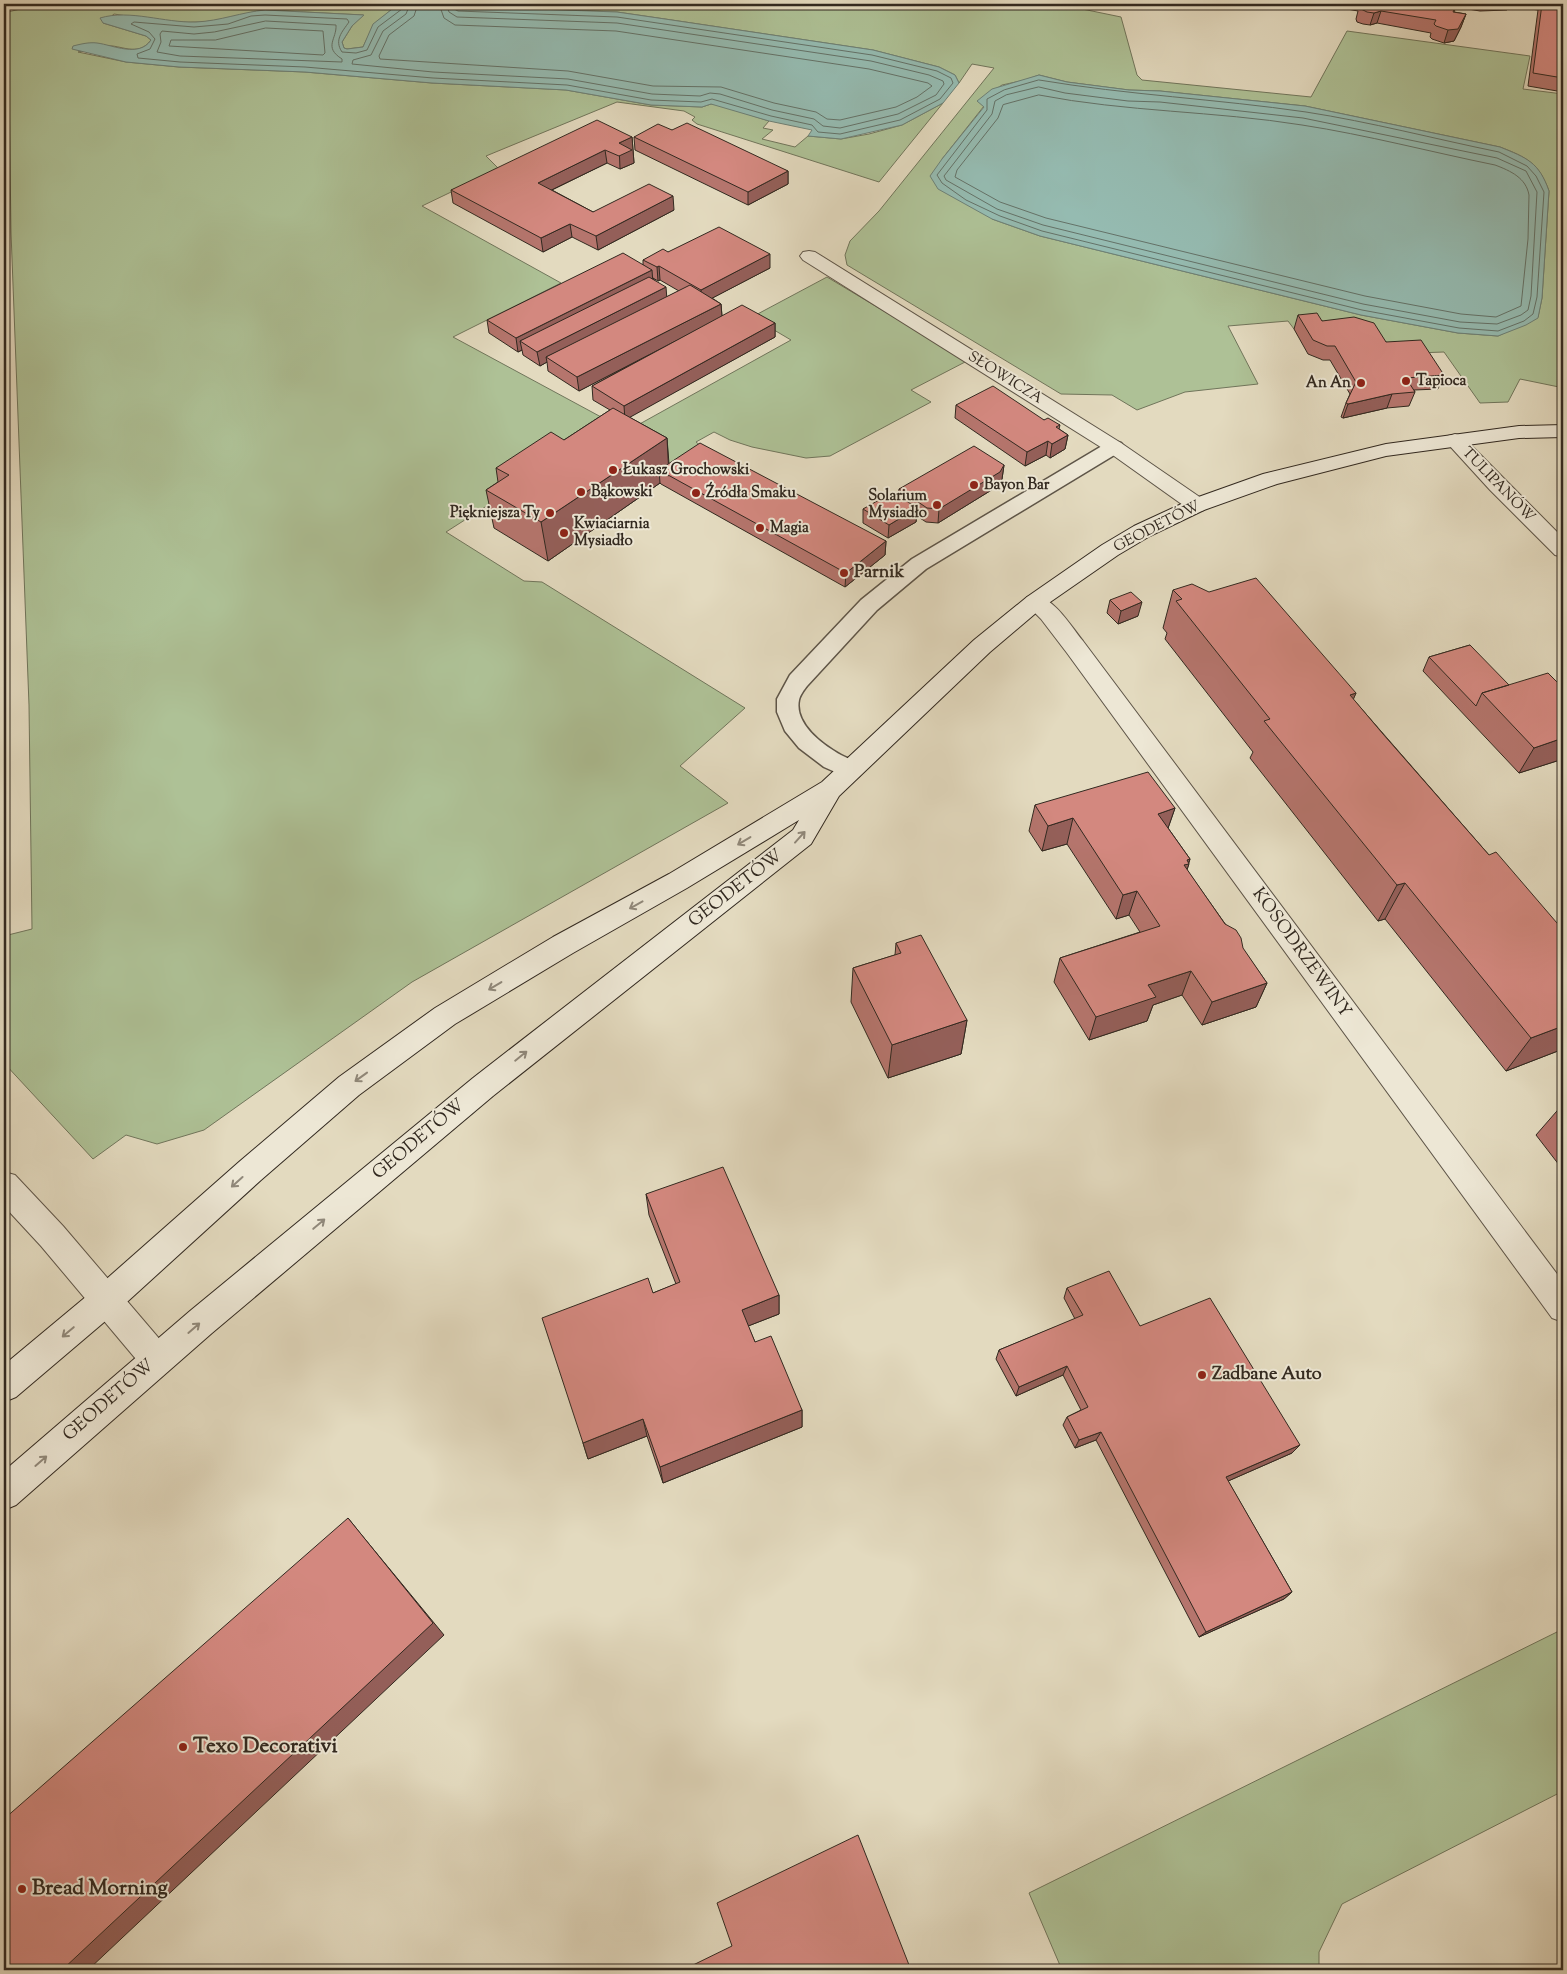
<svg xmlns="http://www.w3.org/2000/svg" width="1567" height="1974" font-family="'Sorts Mill Goudy',serif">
  <rect width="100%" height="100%" fill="#e3dabf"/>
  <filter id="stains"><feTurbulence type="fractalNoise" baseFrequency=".004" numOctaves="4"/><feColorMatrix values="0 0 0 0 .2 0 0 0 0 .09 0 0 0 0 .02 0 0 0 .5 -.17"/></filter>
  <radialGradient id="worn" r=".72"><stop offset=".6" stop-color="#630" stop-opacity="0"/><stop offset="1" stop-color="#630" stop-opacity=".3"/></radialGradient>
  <!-- green -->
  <path fill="#aec196" stroke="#70755b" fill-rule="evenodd" d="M 40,4 L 1058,4 L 1121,17 L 1137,75 L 1142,80 L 1311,97 L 1347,31 L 1530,56 L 1523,89 L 1563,94 L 1563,380 L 1560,380 L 1559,387 L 1520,379 L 1508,402 L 1480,403 L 1444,352 L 1416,353 L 1294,329 L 1288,321 L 1228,326 L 1258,384 L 1185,392 L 1137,410 L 1112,395 L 1061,394 L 847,265 L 845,255 L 850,241 L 879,211 L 994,68 L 972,64 L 959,83 L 955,75 L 939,67 L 873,50 L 665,19 L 617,12 L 426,5 L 396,6 L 374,24 L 363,47 L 347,49 L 344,48 L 342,42 L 352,26 L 363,15 L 265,10 C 247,12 230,19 212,21 C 180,25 146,19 114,14 L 103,23 L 146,36 L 151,40 C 138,58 120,44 106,46 C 97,47 87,50 78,52 L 126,62 L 179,67 L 305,72 L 432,83 L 566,90 L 651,105 L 702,107 L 711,104 L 719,105 L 769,121 L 763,128 L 773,130 L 762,139 L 795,147 L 808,136 L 841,139 L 869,134 L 902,125 L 943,103 L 879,182 L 697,124 L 692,120 L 695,117 L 684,111 L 617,102 L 486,156 L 499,169 L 422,206 L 561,283 L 453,337 L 627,431 L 791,340 L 752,317 L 827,277 L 967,361 L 911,390 L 931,402 L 830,456 L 806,458 L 752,447 L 730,440 L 714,432 L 696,442 L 706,450 L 669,470 L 560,459 L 446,532 L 524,581 L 542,582 L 745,708 L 680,766 L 728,803 L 412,982 L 204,1130 L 157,1144 L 126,1135 L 93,1159 L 4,1063 L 4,936 L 32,929 L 29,705 L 11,232 L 8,12 ZM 1039,75 L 1067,82 L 1129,90 L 1160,91 L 1305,106 L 1500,147 C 1526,157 1539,163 1549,191 L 1542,298 L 1538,317 L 1498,336 L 1458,333 L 1361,315 L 1040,236 L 992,219 L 942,159 L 984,106 L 978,101 L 1002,85 L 1025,80 Z
    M 1563,1629 L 1563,1791 L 1342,1904 L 1319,1952 L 1319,1970 L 1062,1970 L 1029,1893 Z"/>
  <!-- water -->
  <path fill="#95bbb1" stroke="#6d8177" d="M 426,5 L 617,12 L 665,19 L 873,50 L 939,67 L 955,75 L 959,83 L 943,103 L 902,125 L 841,139 L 808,136 L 812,130 L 769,121 L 711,104 L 702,107 L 651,105 L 566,90 L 432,83 L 305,72 L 179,67 L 126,62 L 72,49 L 73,46 C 81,44 89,42 97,43 C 113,45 139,58 151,40 L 146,36 L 103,23 L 100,18 C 130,9 164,23 196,22 C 220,21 242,12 265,10 L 364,15 L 352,26 L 342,42 L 344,48 L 347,49 L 363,47 L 373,24 L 396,6 Z
    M 1039,75 L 1067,82 L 1129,90 L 1160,91 L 1305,106 L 1500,147 C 1527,158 1539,162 1549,191 L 1542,298 L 1538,318 L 1526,325 L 1498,336 L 1458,333 L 1361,315 L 1040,236 L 992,219 L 938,189 L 930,176 L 942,159 L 984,107 L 977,101 L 992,89 Z"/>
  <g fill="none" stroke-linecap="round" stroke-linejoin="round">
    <!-- shore -->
    <path stroke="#647268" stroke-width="1" d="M 404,4 L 402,9 L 378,27 L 367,50 L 356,53 L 342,52 C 334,40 342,32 349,22 L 347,19 L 265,15 L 251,16 L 228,24 L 194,27 L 134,22 L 131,24 L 149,32 L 155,39 L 150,49 L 137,54 L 138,58 L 180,62 L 305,67 L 433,78 L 567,85 L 651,100 L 701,102 L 712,99 L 771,116 L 812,125 L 818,132 L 840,134 L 900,120 L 940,99 L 953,83 L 951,78 L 937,71 L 872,55 L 617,17 L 458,11 L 454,9 L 453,4
      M 410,4 L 406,14 L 383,31 L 371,55 L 353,60 L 352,64 L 433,72 L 568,79 L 652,94 L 700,96 L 710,93 L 720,94 L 772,110 L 814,119 L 823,126 L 840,128 L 898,114 L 936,95 L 944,84 L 943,81 L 929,75 L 871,61 L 617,23 L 457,17 L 449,12 L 446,4
      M 418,4 L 414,16 L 389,35 L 379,56 L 380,59 L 568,71 L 653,86 L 721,87 L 774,103 L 816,112 L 827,119 L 840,120 L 896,107 L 917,97 L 932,86 L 928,83 L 869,69 L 616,31 L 455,25 L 444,18 L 439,4
      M 266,21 L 336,25 C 337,39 323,47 342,59 L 342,62 L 180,56 L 157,52 L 161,42 L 160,34 L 162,31 L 194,34 L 214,32 Z
      M 266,28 L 323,31 L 325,53 L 323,55 L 169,46 L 171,40 L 215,40 Z
      M 1039,80 C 1128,95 1217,99 1306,112 C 1371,122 1435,139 1499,152 L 1527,166 L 1536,176 L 1544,192 L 1537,297 L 1533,314 L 1524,321 L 1498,331 L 1459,328 L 1362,310 L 1042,231 L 1000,216 L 966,200 L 942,183 L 937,175 L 987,110 L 987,99 L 1004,90 Z
      M 1039,87 L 1065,93 L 1128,101 L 1160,102 L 1303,118 L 1497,158 L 1526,171 L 1537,192 L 1531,296 L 1528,310 L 1521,315 L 1497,324 L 1460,322 L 1363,304 L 1043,225 L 997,209 L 946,180 L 944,176 L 992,114 L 995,101 L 1006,95 Z
      M 1039,95 C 1126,112 1215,111 1302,125 C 1367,135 1431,152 1495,165 C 1511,171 1526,178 1529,195 L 1528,239 L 1521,306 L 1496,317 L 1461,314 L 1365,296 L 1046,218 L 1000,202 L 955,177 L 957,170 L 998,118 L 1003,105 Z"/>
    <defs>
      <path id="lane" d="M 1114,441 L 1121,443 L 1124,447 L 1121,451 L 926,569 L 877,610 L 807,686 C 804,690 800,695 799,700 C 794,724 823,745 841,755 C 850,760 858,761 863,770 L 859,776 L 851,779 L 824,767 L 799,748 L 785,731 L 777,712 L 777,699 L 790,675 L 861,600 L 912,559 L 1107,443 Z"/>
      <path id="street" d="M 809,251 L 815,252 L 1121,443 L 1204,500 L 1208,505 L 1204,510 L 1197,512 L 1190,510 L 1107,451 L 803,260 L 800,256 L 803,252 Z
        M 1455,434 L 1462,436 L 1563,538 L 1563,557 L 1555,555 L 1490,490 L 1448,444 L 1445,440 L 1448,436 Z
        M 1035,595 C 1056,600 1070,625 1083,641 L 1563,1282 L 1563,1322 L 1552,1318 L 1067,653 L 1041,619 L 1024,602 L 1027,597 Z
        M 4,1172 L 15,1175 L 63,1226 L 168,1349 L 173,1360 L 168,1371 L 157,1376 L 146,1371 L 41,1246 L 4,1206 Z"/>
      <path id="secondary" d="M 1563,425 L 1563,437 L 1519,438 L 1386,456 L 1277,484 L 1204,510 L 1150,536 L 1118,555 L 1043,607 L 990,652 L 839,796 L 811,844 L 493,1096 L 212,1333 L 16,1505 L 4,1510 L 4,1471 L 190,1311 L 473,1078 L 793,830 L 799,820 L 687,888 L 573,953 L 455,1024 L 359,1095 L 261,1180 L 116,1312 L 16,1397 L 4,1402 L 4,1365 L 94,1290 L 239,1162 L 339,1077 L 435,1008 L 553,937 L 669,874 L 822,782 L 974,640 L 1027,597 L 1102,545 L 1134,526 L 1190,500 L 1263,474 L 1386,444 L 1519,426 Z"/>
    </defs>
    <!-- lane casing -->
    <use href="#lane" stroke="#5e5548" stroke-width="3"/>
    <!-- street casing -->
    <use href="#street" stroke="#5e5548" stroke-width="2"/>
    <!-- secondary casing -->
    <use href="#secondary" stroke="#322920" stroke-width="2"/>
    <!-- lane -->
    <use href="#lane" fill="#ede7d5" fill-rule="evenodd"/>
    <!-- street -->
    <use href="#street" fill="#ede7d5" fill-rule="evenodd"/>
    <!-- secondary -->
    <use href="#secondary" fill="#ede7d5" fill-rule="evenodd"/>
  </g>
  <!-- wall -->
  <path fill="#b5756d" stroke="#322920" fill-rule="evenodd" d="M 1325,4 L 1365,4 L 1364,5 L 1449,4 L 1563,4 L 1563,92 L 1528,86 L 1538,10 L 1508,6 L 1507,10 L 1480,11 L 1456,7 L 1454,12 L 1466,14 L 1461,27 L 1454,41 L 1444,43 L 1432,39 L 1430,37 L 1431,33 L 1377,23 L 1370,25 L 1363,24 L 1357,22 L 1356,19 L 1358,11 L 1325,5 Z
    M 672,130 L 788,171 L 788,184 L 748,205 L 635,150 L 634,137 Z
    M 632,137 L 634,163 L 620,169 L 607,163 L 552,190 L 593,212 L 674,210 L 598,250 L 572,237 L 543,252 L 453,203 L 451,190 Z
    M 668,252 L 770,268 L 712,298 L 721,304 L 722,316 L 775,323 L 775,337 L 629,417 L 667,438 L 669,464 L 886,541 L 885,555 L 845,587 L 661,484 L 660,483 L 548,561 L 494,528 L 486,490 L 498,482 L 496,468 L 564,440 L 610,410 L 593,400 L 592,386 L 650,354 L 579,391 L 548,371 L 547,362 L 540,366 L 523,355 L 522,350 L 518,352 L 489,333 L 487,320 L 643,265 L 643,260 ZM 653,278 L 658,281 L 660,280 L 679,291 L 667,297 Z
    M 1298,315 L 1322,321 L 1386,342 L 1444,375 L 1438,389 L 1414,390 L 1415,392 L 1409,406 L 1387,408 L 1343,418 L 1341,417 L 1346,403 L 1350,394 L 1330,360 L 1323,360 L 1308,354 L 1294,329 Z
    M 956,405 L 1044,420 L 1060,425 L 1059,429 L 1068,435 L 1065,449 L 1050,458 L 1046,455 L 1025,466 L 955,418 Z
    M 1004,465 L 1002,479 L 998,486 L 938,523 L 926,522 L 917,516 L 916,522 L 888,538 L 863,523 L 863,509 L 898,495 L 899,489 Z
    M 1173,590 L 1356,693 L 1353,699 L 1489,855 L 1563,930 L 1563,1049 L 1506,1071 L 1385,919 L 1378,921 L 1250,758 L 1253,752 L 1165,639 L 1167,633 L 1163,628 Z
    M 1110,600 L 1138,616 L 1118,624 L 1107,613 Z
    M 1470,645 L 1563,759 L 1519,773 L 1423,671 L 1429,657 Z
    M 1035,805 L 1175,808 L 1168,828 L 1190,859 L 1187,870 L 1267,983 L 1256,1007 L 1202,1025 L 1182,995 L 1153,1005 L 1147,1021 L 1089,1040 L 1054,982 L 1060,958 L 1140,932 L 1129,915 L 1116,919 L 1067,844 L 1042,851 L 1029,831 Z
    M 896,943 L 967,1020 L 961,1054 L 888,1078 L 851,1002 L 853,968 L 895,955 Z
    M 1563,1104 L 1563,1170 L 1536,1135 Z
    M 646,1194 L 779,1295 L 779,1314 L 748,1326 L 755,1342 L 802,1410 L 802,1427 L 663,1483 L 647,1436 L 588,1459 L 583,1443 L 653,1293 L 676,1284 L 649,1215 Z
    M 1067,1288 L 1140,1326 L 1292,1453 L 1228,1481 L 1292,1592 L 1284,1599 L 1199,1637 L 1096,1440 L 1075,1448 L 1063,1425 L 1067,1417 L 1081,1410 L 1063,1375 L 1016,1396 L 996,1359 L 999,1350 L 1075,1319 L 1064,1298 Z"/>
  <!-- shaded-wall -->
  <path fill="#945f59" stroke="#322920" d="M 1381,11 L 1377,23 L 1370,25 L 1374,13 Z
    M 1466,14 L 1461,27 L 1454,41 L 1444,43 L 1448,30 Z
    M 632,137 L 634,163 L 620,169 L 619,143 Z
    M 605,150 L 607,163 L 539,196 L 538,183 Z
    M 788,171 L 788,184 L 748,205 L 748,192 Z
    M 673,196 L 674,210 L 598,250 L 596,236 Z
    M 570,224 L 572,237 L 543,252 L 541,238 Z
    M 770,254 L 770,268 L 701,304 L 701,290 Z
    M 659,266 L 660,280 L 658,281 L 657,267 Z
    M 652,270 L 653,284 L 520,341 L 522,350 L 518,352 L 516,338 Z
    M 666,287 L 667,300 L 546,357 L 547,362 L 540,366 L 537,352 Z
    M 721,304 L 722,317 L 579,391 L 577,377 Z
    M 775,323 L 775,337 L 625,420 L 624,406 Z
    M 1392,394 L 1387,408 L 1343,418 L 1348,404 Z
    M 1068,435 L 1065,449 L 1050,458 L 1052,444 Z
    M 667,438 L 669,476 L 659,470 L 660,483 L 548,561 L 541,522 Z
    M 1048,441 L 1046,455 L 1025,466 L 1027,452 Z
    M 1004,465 L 1002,479 L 998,486 L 938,523 L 939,509 Z
    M 917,508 L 916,522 L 888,538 L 889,525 Z
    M 886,541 L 885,555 L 845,587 L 846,573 Z
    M 1142,602 L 1138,616 L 1118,624 L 1121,611 Z
    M 1356,693 L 1340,731 L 1350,695 Z
    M 1563,738 L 1563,759 L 1519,773 L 1534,748 Z
    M 1175,808 L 1166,834 L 1158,814 Z
    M 1073,818 L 1067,844 L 1042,851 L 1048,826 Z
    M 1190,859 L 1188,864 L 1189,864 L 1180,889 L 1184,865 L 1187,860 Z
    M 1405,883 L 1385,919 L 1378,921 L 1397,885 Z
    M 1137,891 L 1129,915 L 1116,919 L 1123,895 Z
    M 1191,971 L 1182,995 L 1153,1005 L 1147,1021 L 1089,1040 L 1096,1017 L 1148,985 Z
    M 1267,983 L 1256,1007 L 1202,1025 L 1212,1002 Z
    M 967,1020 L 961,1054 L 888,1078 L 892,1045 Z
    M 1563,1026 L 1563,1049 L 1506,1071 L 1531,1038 Z
    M 779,1295 L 779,1314 L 743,1328 L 742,1310 Z
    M 1067,1366 L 1063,1375 L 1016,1396 L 1019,1387 Z
    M 802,1410 L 802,1427 L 663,1483 L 660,1467 Z
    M 643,1419 L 647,1436 L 588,1459 L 583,1443 Z
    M 1101,1432 L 1096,1440 L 1075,1448 L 1079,1440 Z
    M 1300,1445 L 1292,1453 L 1219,1485 L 1226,1477 Z
    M 348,1518 L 360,1533 L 444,1635 L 88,1970 L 62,1970 Z
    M 1292,1592 L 1284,1599 L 1199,1637 L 1206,1632 Z"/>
  <!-- building -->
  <path fill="#d3887f" stroke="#322920" d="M 1368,4 L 1448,4 L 1456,5 L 1453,12 L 1466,14 L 1458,29 L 1448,30 L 1436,26 L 1434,24 L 1436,20 L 1381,11 L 1374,13 L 1367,12 L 1361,9 L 1360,6 Z
    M 1542,4 L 1563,4 L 1563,78 L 1533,73 Z
    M 597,120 L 632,137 L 619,143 L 632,150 L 619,156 L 605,150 L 538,183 L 593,212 L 649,184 L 673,196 L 596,236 L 570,224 L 541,238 L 451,190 Z
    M 687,123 L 788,171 L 748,192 L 634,137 L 658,124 L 672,130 Z
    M 719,227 L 770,254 L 701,290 L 659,266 L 657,267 L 643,260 L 663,249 L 668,252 Z
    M 623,253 L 652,270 L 516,338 L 487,320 Z
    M 649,277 L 666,287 L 537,352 L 520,341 Z
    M 690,285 L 721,304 L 577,377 L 546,357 Z
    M 742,305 L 775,323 L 624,406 L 592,386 Z
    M 1317,313 L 1322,321 L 1354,317 L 1374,323 L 1386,342 L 1421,340 L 1444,375 L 1406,378 L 1415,392 L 1392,394 L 1348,404 L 1346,403 L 1356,382 L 1335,346 L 1327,346 L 1313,340 L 1298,315 Z
    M 993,386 L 1044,420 L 1048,418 L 1060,425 L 1056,427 L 1068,435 L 1052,444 L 1048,441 L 1027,452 L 956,405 Z
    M 613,408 L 667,438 L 541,522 L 486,490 L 509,475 L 496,468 L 551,432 L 564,440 Z
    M 700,443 L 886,541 L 846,573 L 659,470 Z
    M 974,446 L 1004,465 L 1000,472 L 939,509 L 927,508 L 899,489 Z
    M 893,492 L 917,508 L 889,525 L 863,509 Z
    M 1256,578 L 1356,693 L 1350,695 L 1383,734 L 1489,855 L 1496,852 L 1563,930 L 1563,1026 L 1531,1038 L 1405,883 L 1397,885 L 1264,721 L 1270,719 L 1176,601 L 1182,599 L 1173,590 L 1192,584 L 1209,592 Z
    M 1131,592 L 1142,602 L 1121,611 L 1110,600 Z
    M 1470,645 L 1509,685 L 1482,693 L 1476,706 L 1429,657 Z
    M 1548,673 L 1563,688 L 1563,738 L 1534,748 L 1482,693 Z
    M 1148,772 L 1175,808 L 1158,814 L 1190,859 L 1187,860 L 1189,864 L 1184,865 L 1225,924 L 1236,930 L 1241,938 L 1243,948 L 1267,983 L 1212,1002 L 1191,971 L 1148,985 L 1156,997 L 1096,1017 L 1060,958 L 1160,926 L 1137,891 L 1123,895 L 1073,818 L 1048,826 L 1035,805 Z
    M 921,935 L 967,1020 L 892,1045 L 853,968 L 901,953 L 896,943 Z
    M 723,1167 L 779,1295 L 742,1310 L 755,1342 L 771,1336 L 802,1410 L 660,1467 L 643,1419 L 583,1443 L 542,1318 L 648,1278 L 653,1293 L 680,1282 L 646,1194 Z
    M 1109,1271 L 1140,1326 L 1210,1298 L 1300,1445 L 1226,1477 L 1292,1592 L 1206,1632 L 1101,1432 L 1079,1440 L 1067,1417 L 1088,1407 L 1067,1366 L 1019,1387 L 999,1350 L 1083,1315 L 1067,1288 Z
    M 348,1518 L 433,1623 L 62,1970 L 4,1970 L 4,1819 Z
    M 858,1835 L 911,1970 L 690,1970 L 689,1967 L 732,1946 L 717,1903 Z"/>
  <!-- one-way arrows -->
  <defs><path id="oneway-shaft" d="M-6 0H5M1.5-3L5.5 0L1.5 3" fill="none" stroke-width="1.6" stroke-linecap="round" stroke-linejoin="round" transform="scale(1.25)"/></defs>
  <g stroke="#90887a">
    <use href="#oneway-shaft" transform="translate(800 837) rotate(-48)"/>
    <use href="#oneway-shaft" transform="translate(744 841) rotate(149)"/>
    <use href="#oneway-shaft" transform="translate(636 905) rotate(151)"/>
    <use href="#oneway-shaft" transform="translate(495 986) rotate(149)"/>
    <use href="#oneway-shaft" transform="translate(521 1056) rotate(-39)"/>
    <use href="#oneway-shaft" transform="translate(361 1077) rotate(144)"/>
    <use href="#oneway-shaft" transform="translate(237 1182) rotate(138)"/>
    <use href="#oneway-shaft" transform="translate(319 1224) rotate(-40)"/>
    <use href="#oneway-shaft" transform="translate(194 1328) rotate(-41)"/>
    <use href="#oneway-shaft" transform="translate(68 1332) rotate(140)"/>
    <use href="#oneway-shaft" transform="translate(41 1461) rotate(-41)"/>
  </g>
  <!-- markers -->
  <g fill="#8f2418" stroke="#ede7d5" stroke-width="2">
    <circle cx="1406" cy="381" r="5"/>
    <circle cx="1361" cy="383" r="5"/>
    <circle cx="613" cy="470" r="5"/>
    <circle cx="974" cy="485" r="5"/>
    <circle cx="581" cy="492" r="5"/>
    <circle cx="696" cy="493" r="5"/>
    <circle cx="937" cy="505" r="5"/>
    <circle cx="550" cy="513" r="5"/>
    <circle cx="760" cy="528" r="5"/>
    <circle cx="564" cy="533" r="5"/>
    <circle cx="844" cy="573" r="5"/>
    <circle cx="1202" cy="1375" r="5"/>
    <circle cx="183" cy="1747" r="5"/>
    <circle cx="22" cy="1889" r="5"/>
  </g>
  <g text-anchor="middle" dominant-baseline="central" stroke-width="4" stroke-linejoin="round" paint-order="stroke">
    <!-- far-street labels -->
    <g font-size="15" fill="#322920" stroke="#ede7d5">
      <text transform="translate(1005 378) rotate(32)">SŁOWICZA</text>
      <text transform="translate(1498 485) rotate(46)">TULIPANÓW</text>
      <text transform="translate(1157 527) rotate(-27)">GEODETÓW</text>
    </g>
    <!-- far-poi labels -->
    <g font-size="15" font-weight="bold" fill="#322920" stroke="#ede7d5" text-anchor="start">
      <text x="1416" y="381">Tapioca</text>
      <text x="1351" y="383" text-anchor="end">An An</text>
      <text x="623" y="470">Łukasz Grochowski</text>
      <text x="984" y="485">Bayon Bar</text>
      <text x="591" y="492">Bąkowski</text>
      <text x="706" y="493">Źródła Smaku</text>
      <text x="927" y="496" text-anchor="end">Solarium<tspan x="927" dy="17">Mysiadło</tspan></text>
      <text x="540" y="513" text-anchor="end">Piękniejsza Ty</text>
      <text x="574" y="524">Kwiaciarnia<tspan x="574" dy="17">Mysiadło</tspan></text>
      <text x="770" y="528">Magia</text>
    </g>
    <!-- poi labels -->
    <g font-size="18" font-weight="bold" fill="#322920" stroke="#ede7d5" text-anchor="start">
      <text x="854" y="573">Parnik</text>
      <text x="1212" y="1375">Zadbane Auto</text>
    </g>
    <!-- street labels -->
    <g font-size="18" fill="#322920" stroke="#ede7d5">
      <text transform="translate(736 889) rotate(-38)">GEODETÓW</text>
      <text transform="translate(1301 953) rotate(54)">KOSODRZEWINY</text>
      <text transform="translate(419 1140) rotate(-40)">GEODETÓW</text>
      <text transform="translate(109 1401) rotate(-41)">GEODETÓW</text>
    </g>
    <!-- near-poi labels -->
    <g font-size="21" font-weight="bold" fill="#322920" stroke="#ede7d5" text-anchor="start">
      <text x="193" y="1747">Texo Decorativi</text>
      <text x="32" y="1889">Bread Morning</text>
    </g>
  </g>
  <!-- margin -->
  <rect width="1567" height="1974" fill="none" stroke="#e3dabf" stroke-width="20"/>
  <rect x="5" y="5" width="1557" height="1964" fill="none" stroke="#322920" stroke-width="2.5"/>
  <rect x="10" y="10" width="1547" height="1954" fill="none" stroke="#322920"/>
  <rect width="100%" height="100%" filter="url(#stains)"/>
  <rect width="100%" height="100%" fill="url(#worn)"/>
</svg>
